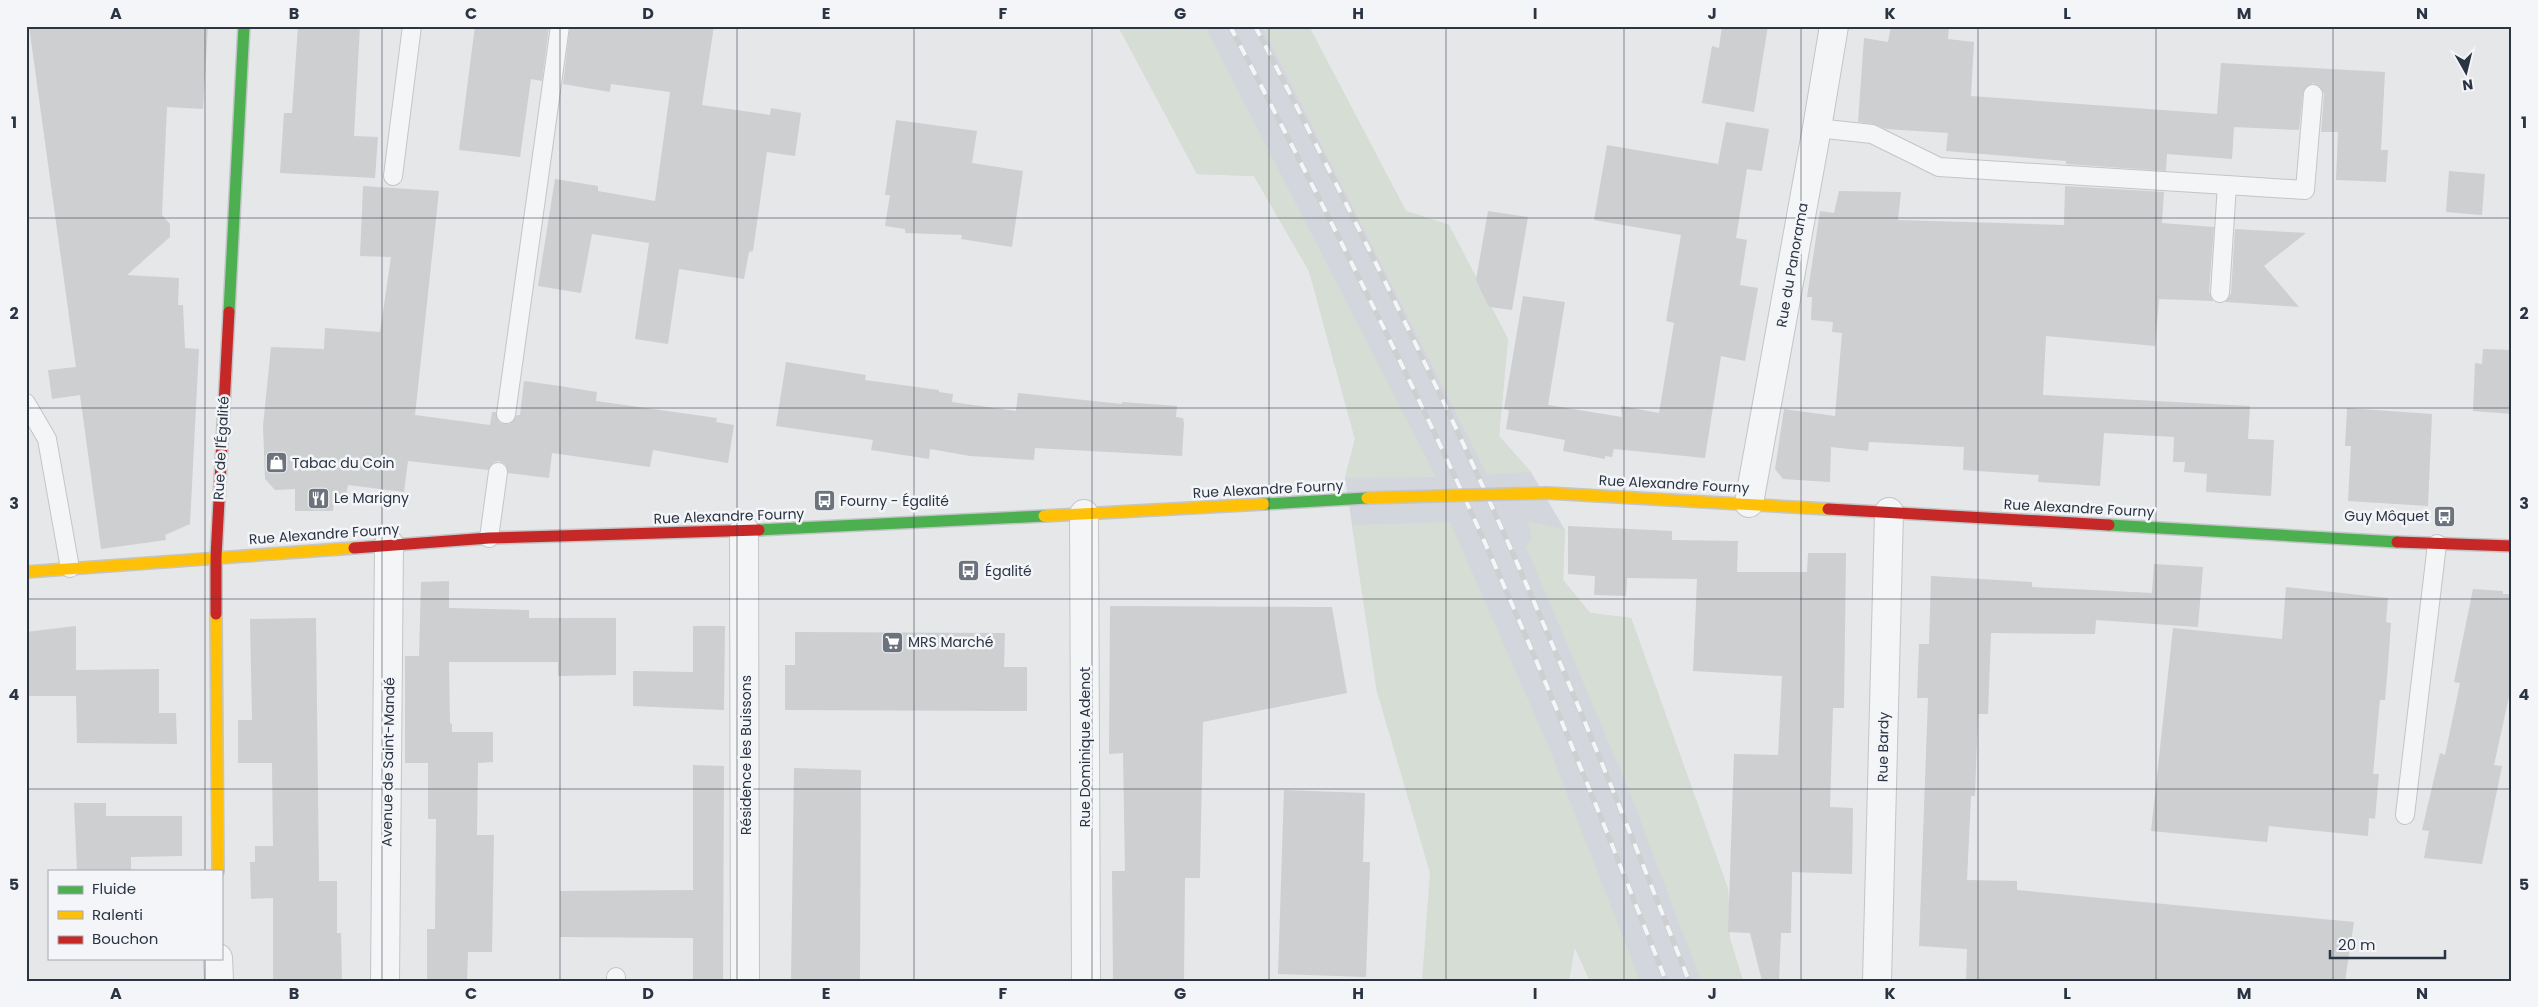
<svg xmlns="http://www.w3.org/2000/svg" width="2538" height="1007" font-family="Poppins,sans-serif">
  <rect width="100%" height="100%" fill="#e5e7e9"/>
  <!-- built -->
  <path fill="#d3d6dc" d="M 1118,26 L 1308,26 L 1406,211 L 1449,225 L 1508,339 L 1499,436 L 1531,472 L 1565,530 L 1563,580 L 1590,613 L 1631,618 L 1728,889 L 1730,939 L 1743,981 L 1590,981 L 1444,664 L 1377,692 L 1345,478 L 1355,439 L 1309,271 L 1254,176 L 1197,174 Z"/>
  <!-- green -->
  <path fill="#d6ddd5" d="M 1118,26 L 1205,26 L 1436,477 L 1345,478 L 1355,439 L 1309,271 L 1254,176 L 1197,174 Z
    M 1262,26 L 1309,26 L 1406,211 L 1449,225 L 1508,339 L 1499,436 L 1531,472 L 1487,475 Z
    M 1528,521 L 1565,530 L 1563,580 L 1590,613 L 1631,618 L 1728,889 L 1730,939 L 1743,981 L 1701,981 L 1630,793 L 1526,547 L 1532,539 Z
    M 1450,522 L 1548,745 L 1640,981 L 1590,981 L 1575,947 L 1569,981 L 1422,981 L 1430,873 L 1377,692 L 1352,525 Z"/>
  <!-- building -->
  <path fill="#cdcfd1" d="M 29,26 L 208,26 L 203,109 L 167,107 L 162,215 L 170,224 L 170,237 L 127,275 L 179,278 L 178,305 L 183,305 L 185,348 L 199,349 L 190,524 L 165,535 L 166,540 L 101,549 L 80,395 L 52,399 L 48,370 L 76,367 Z
    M 298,26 L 360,26 L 354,136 L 378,137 L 375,178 L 280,173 L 284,113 L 292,113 Z
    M 475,26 L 549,26 L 542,81 L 531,79 L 520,157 L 459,150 Z
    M 570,26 L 714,26 L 702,105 L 770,115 L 771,108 L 801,113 L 795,156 L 767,152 L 753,251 L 749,252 L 744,279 L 679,269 L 668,344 L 635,339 L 649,243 L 592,234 L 581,293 L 538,286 L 555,179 L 598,186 L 598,191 L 655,201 L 670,92 L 611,84 L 610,92 L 563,84 Z
    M 1722,26 L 1768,26 L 1754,112 L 1702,103 L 1712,46 L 1719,48 Z
    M 1891,26 L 1949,26 L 1948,39 L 1974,42 L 1971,96 L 2217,114 L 2221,63 L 2385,72 L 2381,150 L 2388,150 L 2386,182 L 2336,180 L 2338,132 L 2321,132 L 2324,94 L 2319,86 L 2313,83 L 2305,88 L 2303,93 L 2299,130 L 2234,127 L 2232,159 L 2167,154 L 2166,171 L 2066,164 L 2066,161 L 1946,151 L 1948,133 L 1886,129 L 1873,124 L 1858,122 L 1864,38 L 1888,42 Z
    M 896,120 L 977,131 L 972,163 L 1023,171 L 1012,247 L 961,239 L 962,235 L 905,233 L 905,229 L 885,226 L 890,195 L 885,195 Z
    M 1726,122 L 1769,129 L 1762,171 L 1747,169 L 1736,238 L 1747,240 L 1740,285 L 1758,288 L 1745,361 L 1721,356 L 1705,458 L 1614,449 L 1612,457 L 1605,456 L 1605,459 L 1563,451 L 1565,440 L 1506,429 L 1509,410 L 1504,409 L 1523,296 L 1565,302 L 1548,405 L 1622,417 L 1621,406 L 1659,413 L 1674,323 L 1666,321 L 1681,235 L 1594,220 L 1607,145 L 1718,164 Z
    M 2449,171 L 2485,174 L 2482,215 L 2446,212 Z
    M 363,186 L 439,191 L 415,415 L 490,425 L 492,412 L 496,412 L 500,423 L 510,424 L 517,415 L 520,415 L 524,381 L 560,386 L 597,392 L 596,401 L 717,418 L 716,422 L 734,425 L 728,463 L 653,450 L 650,467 L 552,453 L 549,478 L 508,473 L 505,464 L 499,461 L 494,462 L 488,470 L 408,461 L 404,492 L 348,485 L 345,501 L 334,501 L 333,511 L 295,511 L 295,489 L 275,490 L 265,479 L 263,426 L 271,347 L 324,349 L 325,328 L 380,332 L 391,257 L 360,256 Z
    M 2065,186 L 2164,192 L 2162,223 L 2214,227 L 2209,292 L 2213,301 L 2159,299 L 2155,346 L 2046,336 L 2043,395 L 2250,406 L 2248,439 L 2274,440 L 2271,496 L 2206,492 L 2207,474 L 2184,472 L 2185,462 L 2173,462 L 2174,437 L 2104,433 L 2100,486 L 2038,482 L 2039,475 L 1963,470 L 1964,447 L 1869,442 L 1868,451 L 1831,447 L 1830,482 L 1783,479 L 1775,469 L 1784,409 L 1835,416 L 1842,333 L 1832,332 L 1833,322 L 1811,320 L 1812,297 L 1807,297 L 1820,211 L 1834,213 L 1839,191 L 1901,192 L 1898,220 L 2064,225 Z
    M 1488,211 L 1528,217 L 1512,310 L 1489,307 L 1476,280 Z
    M 2235,229 L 2306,233 L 2264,266 L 2299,307 L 2225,302 L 2231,294 Z
    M 2483,349 L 2512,350 L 2512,414 L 2473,411 L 2475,363 L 2482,364 Z
    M 786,362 L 866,375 L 865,380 L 939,390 L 939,392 L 953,394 L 952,402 L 1016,411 L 1018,393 L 1122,404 L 1122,402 L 1177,406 L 1176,417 L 1183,418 L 1184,423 L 1182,456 L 1035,448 L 1034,460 L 970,456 L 930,449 L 929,459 L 871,450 L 873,440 L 776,426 Z
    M 2347,408 L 2432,414 L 2428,506 L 2348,501 L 2351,446 L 2345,446 Z
    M 1568,526 L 1672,531 L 1672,540 L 1738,541 L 1737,572 L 1807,572 L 1808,553 L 1846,553 L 1844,708 L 1833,708 L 1830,807 L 1853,808 L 1852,874 L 1792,872 L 1791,933 L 1781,933 L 1779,981 L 1762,981 L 1750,933 L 1728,932 L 1734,754 L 1778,755 L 1782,676 L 1693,671 L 1697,579 L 1627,578 L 1626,596 L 1594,595 L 1595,576 L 1568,574 Z
    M 2154,564 L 2203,567 L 2198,627 L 2096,620 L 2095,634 L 1991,633 L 1988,714 L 1978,714 L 1975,796 L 1971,796 L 1967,880 L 2017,881 L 2017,890 L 2354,922 L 2345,981 L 1966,981 L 1967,949 L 1919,946 L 1928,698 L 1917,698 L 1919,644 L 1929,644 L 1931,576 L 2032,582 L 2032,587 L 2152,593 Z
    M 449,581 L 449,608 L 529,610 L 529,618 L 616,618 L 616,675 L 558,676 L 558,662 L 449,662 L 450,723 L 452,724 L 452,732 L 493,732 L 493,762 L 478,763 L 477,835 L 494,835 L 492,952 L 468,952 L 467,981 L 427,981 L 427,929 L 435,929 L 436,819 L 428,819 L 428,763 L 405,763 L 405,656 L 419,656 L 421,582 Z
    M 2286,587 L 2388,598 L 2386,622 L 2391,623 L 2388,665 L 2385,700 L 2380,700 L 2373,774 L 2379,774 L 2375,819 L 2369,818 L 2368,836 L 2269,826 L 2267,842 L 2151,831 L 2173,628 L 2282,639 Z
    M 2473,589 L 2503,591 L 2503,594 L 2512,594 L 2512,683 L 2494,765 L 2502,766 L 2482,864 L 2424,858 L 2429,831 L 2422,830 L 2440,753 L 2445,755 L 2460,683 L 2454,682 Z
    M 1110,606 L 1332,607 L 1347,693 L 1203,722 L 1200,878 L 1185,878 L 1184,981 L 1113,981 L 1112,871 L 1125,871 L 1123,753 L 1109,754 Z
    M 316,618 L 319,881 L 337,881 L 337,933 L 341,933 L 342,981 L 273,981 L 273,898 L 251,899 L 250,862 L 255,862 L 255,846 L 273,846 L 272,763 L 238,763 L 238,720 L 252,720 L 250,619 Z
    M 76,626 L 76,692 L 76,670 L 159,669 L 159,713 L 176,713 L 177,744 L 77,743 L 76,696 L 27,696 L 26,632 Z
    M 693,626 L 725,626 L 724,710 L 633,706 L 633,671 L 693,672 Z
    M 795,632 L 1005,633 L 1004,667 L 1027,667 L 1027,711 L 785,710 L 785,665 L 795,665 Z
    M 693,765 L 724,766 L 723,981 L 693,981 L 693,938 L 560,937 L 560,891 L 693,890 Z
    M 794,768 L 861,770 L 860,981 L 791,981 Z
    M 1284,790 L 1365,793 L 1363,862 L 1370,862 L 1366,977 L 1278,974 Z
    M 74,803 L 106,803 L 106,816 L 182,816 L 182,856 L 131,857 L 131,871 L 77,871 Z"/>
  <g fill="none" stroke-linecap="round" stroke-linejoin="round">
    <defs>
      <path id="lane" d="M 1817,128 L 1872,134 L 1939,167 L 2227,185
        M 393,176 L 412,26
        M 2220,293 L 2227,185 L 2305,190 L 2313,94
        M 26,403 L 47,439 L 70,568
        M 506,414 L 560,26
        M 489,538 L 498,472
        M 2405,815 L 2437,544
        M 616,977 L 616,981"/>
      <path id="street" d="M 1749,503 L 1817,128 L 1834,26
        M 1084,514 L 1086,981
        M 744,530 L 745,981
        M 218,958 L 219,981
        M 385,981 L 389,544
        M 1877,981 L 1889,512"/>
      <path id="fast" d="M 229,312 L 244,26
        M 1264,504 L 1367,498
        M 2109,525 L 2397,542
        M 759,530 L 1044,516"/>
      <path id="slow" d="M 1547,493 L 1828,509
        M 1044,516 L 1264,504
        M 26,572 L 354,548
        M 216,614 L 218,871"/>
      <path id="jam" d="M 1828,509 L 2109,525
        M 2397,542 L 2512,546
        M 354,548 L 489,538 L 759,530
        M 216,614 L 216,557 L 229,312"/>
    </defs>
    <!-- lane casing -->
    <use href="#lane" stroke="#c3c5c7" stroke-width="20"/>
    <!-- street casing -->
    <use href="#street" stroke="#c3c5c7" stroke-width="30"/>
    <!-- fast casing -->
    <use href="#fast" stroke="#c3c5c7" stroke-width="14"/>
    <!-- slow casing -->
    <use href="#slow" stroke="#c3c5c7" stroke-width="14"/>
    <!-- jam casing -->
    <use href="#jam" stroke="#c3c5c7" stroke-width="14"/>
    <!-- lane -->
    <use href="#lane" stroke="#f4f5f6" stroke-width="18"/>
    <!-- street -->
    <use href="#street" stroke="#f4f5f6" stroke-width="28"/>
    <!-- fast -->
    <use href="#fast" stroke="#4caf50" stroke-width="11"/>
    <!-- slow -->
    <use href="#slow" stroke="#ffc107" stroke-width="11"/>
    <!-- jam -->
    <use href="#jam" stroke="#c62828" stroke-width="11"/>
    <defs>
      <path id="rail" d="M 1230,26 C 1300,160 1369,295 1434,432 C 1519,611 1593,796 1666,981
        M 1255,26 C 1323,157 1390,289 1453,422 C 1539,605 1615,793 1689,981"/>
    </defs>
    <!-- rail casing -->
    <use href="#rail" stroke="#cecfd1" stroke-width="5.5"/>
    <!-- rail -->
    <use href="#rail" stroke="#f3f5f8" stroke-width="4" stroke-dasharray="11" stroke-linecap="butt"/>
    <defs>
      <path id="slow-bridge" d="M 1367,498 L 1547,493"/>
    </defs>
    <!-- slow-bridge casing -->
    <use href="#slow-bridge" stroke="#c3c5c7" stroke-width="14" stroke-linecap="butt"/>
    <!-- slow-bridge -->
    <use href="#slow-bridge" stroke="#ffc107" stroke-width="11"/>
  </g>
  <!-- grid -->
  <path fill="none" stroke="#2b3443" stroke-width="1" stroke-opacity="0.55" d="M 205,26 L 205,871M 382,26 L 382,981M 560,26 L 560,981M 737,26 L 737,981M 914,26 L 914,981M 1092,26 L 1092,981M 1269,26 L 1269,981M 1446,26 L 1446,981M 1624,26 L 1624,981M 1801,26 L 1801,981M 1978,26 L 1978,981M 2156,26 L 2156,981M 2333,26 L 2333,981M 26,218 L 2512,218M 26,408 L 2512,408M 26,599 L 2512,599M 26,789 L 2512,789M 205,958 L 205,981"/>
  <!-- icons -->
  <defs>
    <symbol id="shop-square" viewBox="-11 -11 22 22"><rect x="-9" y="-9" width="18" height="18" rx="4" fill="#6c737d" stroke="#f3f5f8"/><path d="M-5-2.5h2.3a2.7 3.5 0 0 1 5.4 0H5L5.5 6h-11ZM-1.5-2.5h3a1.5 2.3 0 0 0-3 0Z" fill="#fff"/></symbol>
    <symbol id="restaurant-square" viewBox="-11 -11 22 22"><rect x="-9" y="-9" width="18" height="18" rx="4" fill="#6c737d" stroke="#f3f5f8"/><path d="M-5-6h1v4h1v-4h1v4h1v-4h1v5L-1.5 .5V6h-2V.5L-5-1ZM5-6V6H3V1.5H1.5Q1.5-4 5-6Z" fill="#fff"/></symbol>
    <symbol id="bus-square" viewBox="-11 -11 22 22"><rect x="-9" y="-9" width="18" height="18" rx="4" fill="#6c737d" stroke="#f3f5f8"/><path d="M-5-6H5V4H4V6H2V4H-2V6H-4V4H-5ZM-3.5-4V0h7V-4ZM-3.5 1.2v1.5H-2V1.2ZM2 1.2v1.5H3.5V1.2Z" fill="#fff"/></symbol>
    <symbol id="supermarket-square" viewBox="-11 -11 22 22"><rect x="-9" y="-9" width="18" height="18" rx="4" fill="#6c737d" stroke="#f3f5f8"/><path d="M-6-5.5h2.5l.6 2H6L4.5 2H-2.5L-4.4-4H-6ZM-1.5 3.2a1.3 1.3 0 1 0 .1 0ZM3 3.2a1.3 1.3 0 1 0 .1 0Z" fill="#fff"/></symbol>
  </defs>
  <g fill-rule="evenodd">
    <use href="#shop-square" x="264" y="450" width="25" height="25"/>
    <use href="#restaurant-square" x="306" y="486" width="25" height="25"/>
    <use href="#bus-square" x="812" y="488" width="25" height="25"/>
    <use href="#bus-square" x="2432" y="504" width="25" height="25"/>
    <use href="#bus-square" x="956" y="558" width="25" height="25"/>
    <use href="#supermarket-square" x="880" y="630" width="25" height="25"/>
  </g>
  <g text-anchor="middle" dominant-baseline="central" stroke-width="5" stroke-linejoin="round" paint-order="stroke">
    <!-- street labels -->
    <g font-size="14" fill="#2b3443" stroke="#f3f5f8">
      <text transform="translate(1792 265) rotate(-80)">Rue du Panorama</text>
      <text transform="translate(221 448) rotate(-87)">Rue de l'Égalité</text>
      <text transform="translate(1674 484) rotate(3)">Rue Alexandre Fourny</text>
      <text transform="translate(1268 489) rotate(-3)">Rue Alexandre Fourny</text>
      <text transform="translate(2079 508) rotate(3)">Rue Alexandre Fourny</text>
      <text transform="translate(729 516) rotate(-2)">Rue Alexandre Fourny</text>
      <text transform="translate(324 534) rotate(-4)">Rue Alexandre Fourny</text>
      <text transform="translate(1085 747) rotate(-90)">Rue Dominique Adenot</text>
      <text transform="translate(1883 747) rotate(-89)">Rue Bardy</text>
      <text transform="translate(746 755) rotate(-90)">Résidence les Buissons</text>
      <text transform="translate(388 762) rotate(-89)">Avenue de Saint-Mandé</text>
    </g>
    <!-- poi labels -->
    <g font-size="14" fill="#2b3443" stroke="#f3f5f8" text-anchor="start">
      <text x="292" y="463">Tabac du Coin</text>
      <text x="334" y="498">Le Marigny</text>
      <text x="840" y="501">Fourny - Égalité</text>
      <text x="2429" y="516" text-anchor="end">Guy Môquet</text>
      <text x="985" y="571">Égalité</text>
      <text x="908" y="642">MRS Marché</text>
    </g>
  </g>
  <!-- border -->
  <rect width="2538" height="1007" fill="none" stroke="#f3f5f8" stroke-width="55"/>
  <!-- legend -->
  <rect x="48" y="870" width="175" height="90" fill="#f3f5f8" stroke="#a3a8b0"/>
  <rect x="58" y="886" width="25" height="8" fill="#4caf50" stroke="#a3a8b0"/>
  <text x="92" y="894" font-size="15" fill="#2b3443">Fluide</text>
  <rect x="58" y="911" width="25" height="8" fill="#ffc107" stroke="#a3a8b0"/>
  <text x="92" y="920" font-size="15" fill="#2b3443">Ralenti</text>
  <rect x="58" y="936" width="25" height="8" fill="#c62828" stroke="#a3a8b0"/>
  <text x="92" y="944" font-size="15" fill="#2b3443">Bouchon</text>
  <!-- north arrow -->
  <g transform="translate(2466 72) rotate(172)" stroke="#f3f5f8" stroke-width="4" paint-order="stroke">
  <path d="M0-4L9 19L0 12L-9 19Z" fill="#2b3443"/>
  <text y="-8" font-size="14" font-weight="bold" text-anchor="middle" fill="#2b3443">N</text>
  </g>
  <!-- scale -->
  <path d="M2330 950v8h115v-8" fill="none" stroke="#2b3443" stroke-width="2.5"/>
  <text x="2338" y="950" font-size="15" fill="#2b3443" stroke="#f3f5f8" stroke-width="4" paint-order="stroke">20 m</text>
  <rect x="28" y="28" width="2482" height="952" fill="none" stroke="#2b3443" stroke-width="2"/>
  <g font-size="16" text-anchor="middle" font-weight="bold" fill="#2b3443">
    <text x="116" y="19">A</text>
    <text x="294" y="19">B</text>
    <text x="471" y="19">C</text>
    <text x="648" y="19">D</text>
    <text x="826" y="19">E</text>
    <text x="1003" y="19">F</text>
    <text x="1180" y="19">G</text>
    <text x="1358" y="19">H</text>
    <text x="1535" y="19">I</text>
    <text x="1712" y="19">J</text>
    <text x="1890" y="19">K</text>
    <text x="2067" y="19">L</text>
    <text x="2244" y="19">M</text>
    <text x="2422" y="19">N</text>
    <text x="14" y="128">1</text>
    <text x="2524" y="128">1</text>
    <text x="14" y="319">2</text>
    <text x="2524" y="319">2</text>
    <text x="14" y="509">3</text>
    <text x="2524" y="509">3</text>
    <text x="14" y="700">4</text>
    <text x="2524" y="700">4</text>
    <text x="14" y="890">5</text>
    <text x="2524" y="890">5</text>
    <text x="116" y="999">A</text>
    <text x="294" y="999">B</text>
    <text x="471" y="999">C</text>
    <text x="648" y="999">D</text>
    <text x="826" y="999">E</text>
    <text x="1003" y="999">F</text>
    <text x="1180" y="999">G</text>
    <text x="1358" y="999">H</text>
    <text x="1535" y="999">I</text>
    <text x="1712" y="999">J</text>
    <text x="1890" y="999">K</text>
    <text x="2067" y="999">L</text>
    <text x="2244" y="999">M</text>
    <text x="2422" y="999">N</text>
  </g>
</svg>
